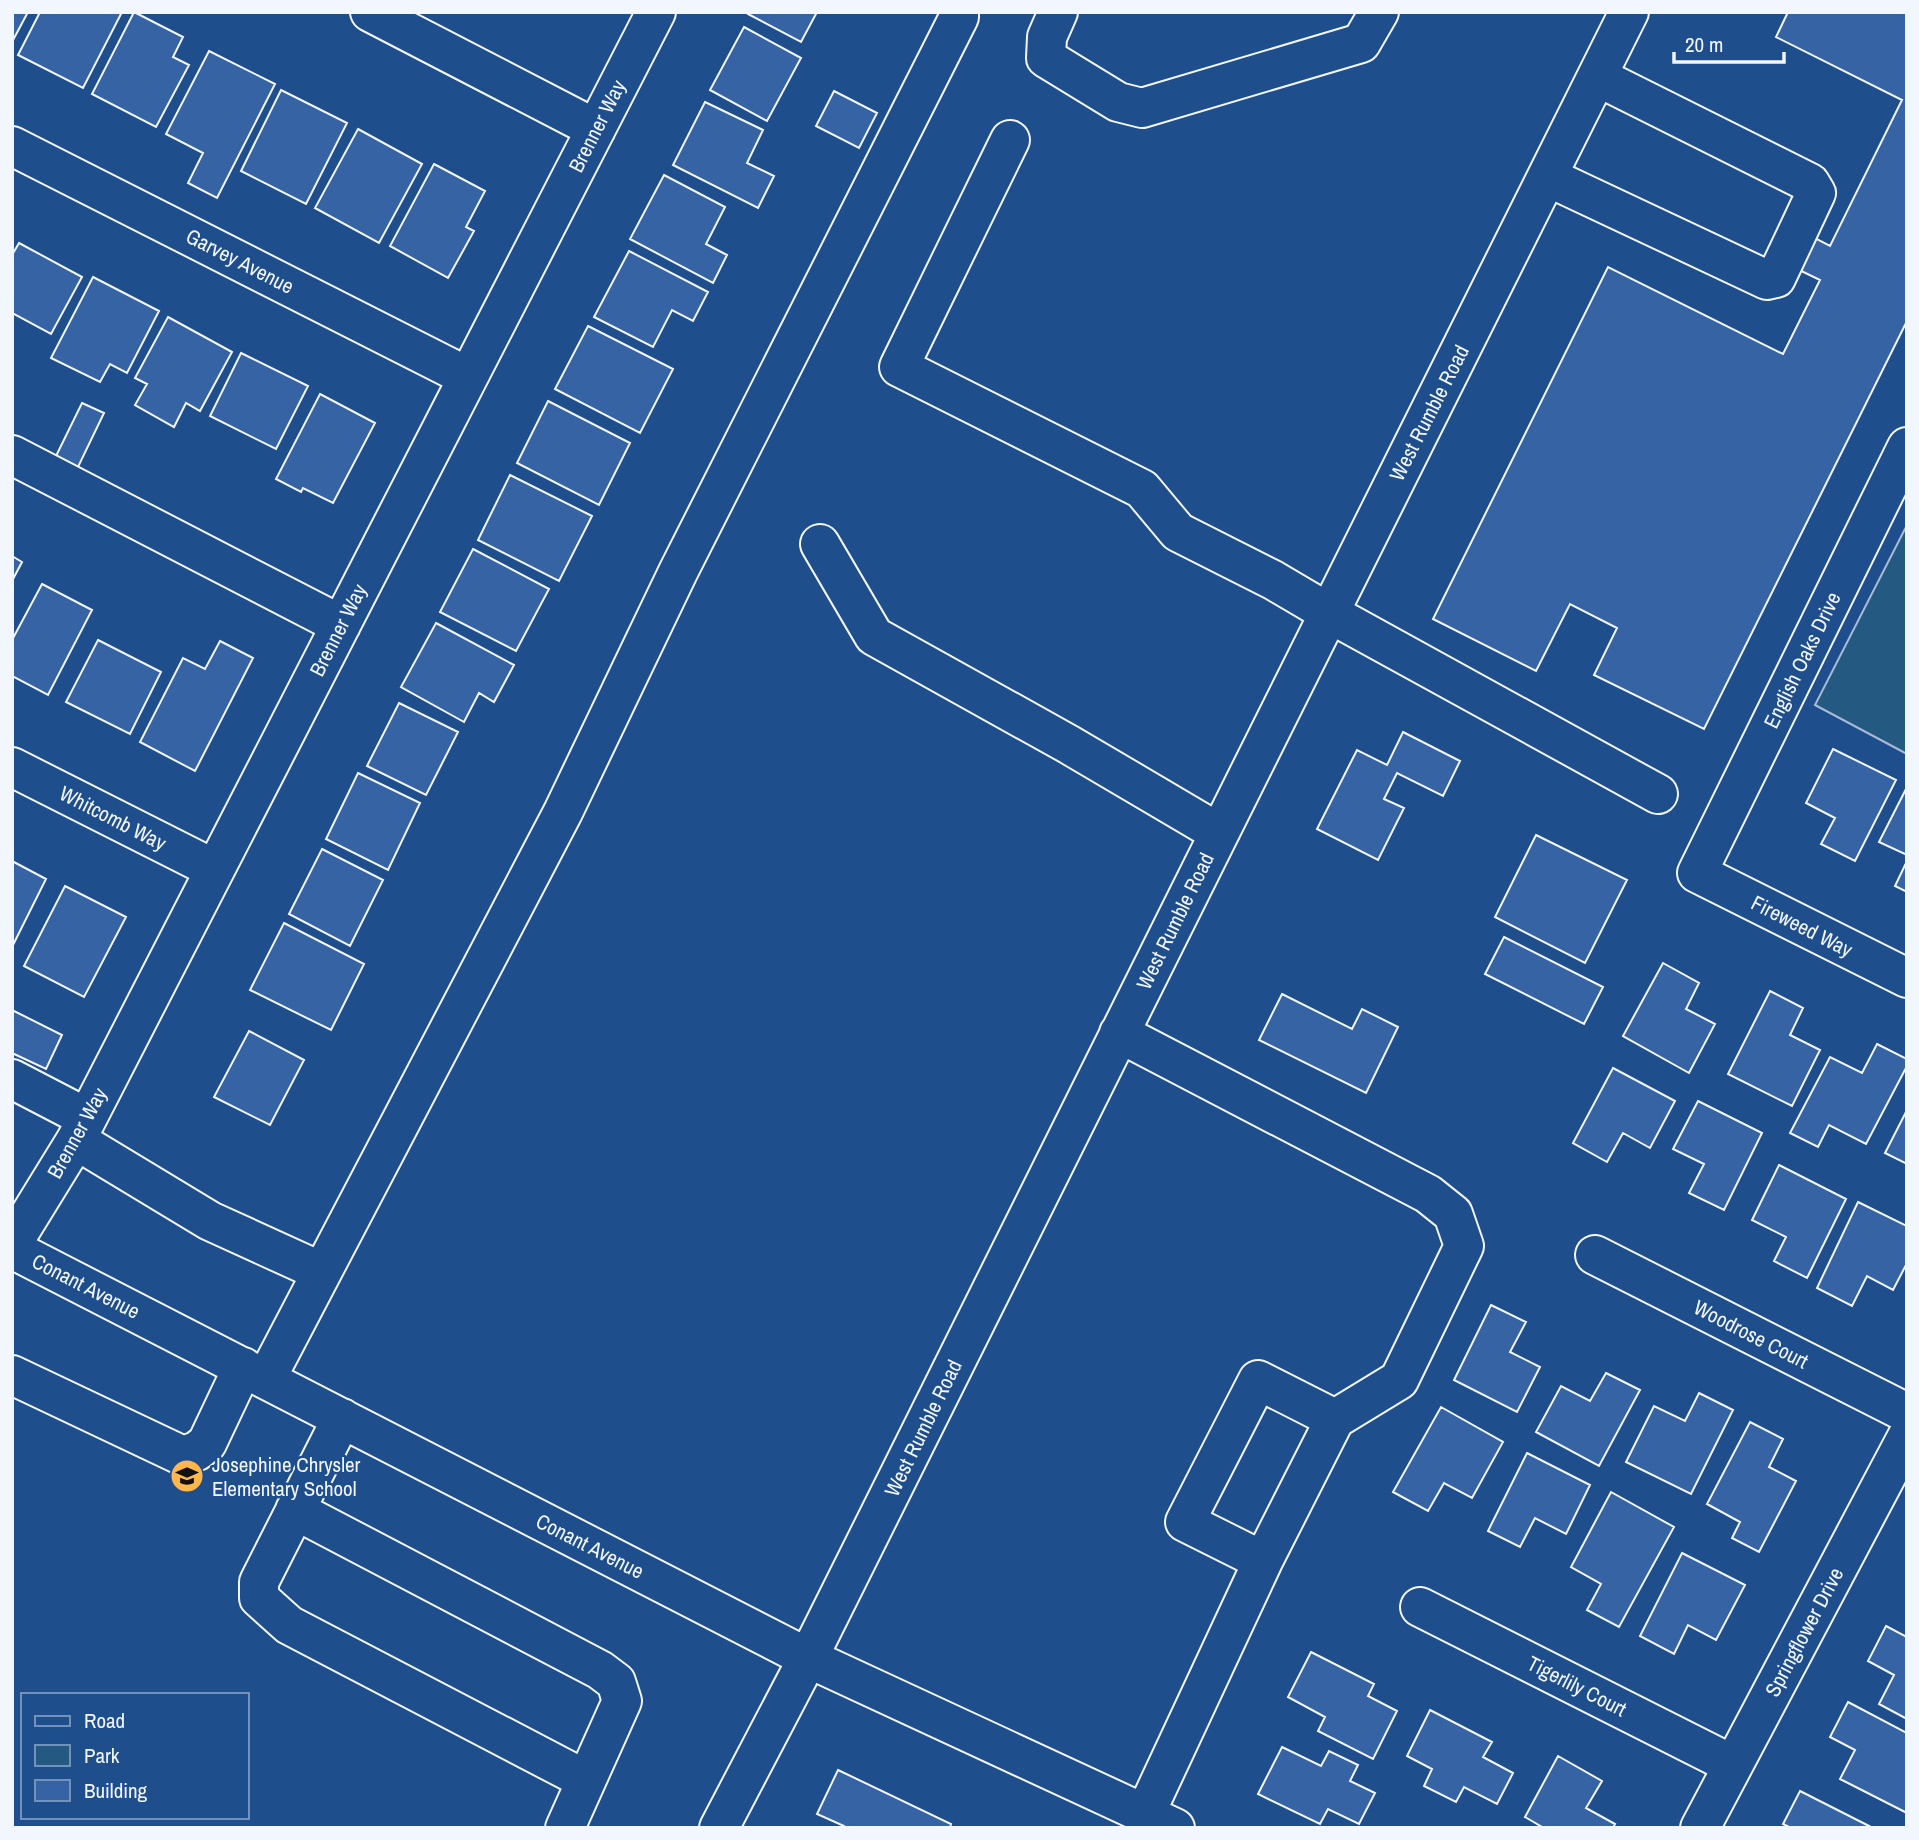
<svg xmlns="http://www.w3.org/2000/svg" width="1919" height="1840" font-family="'Archivo Narrow',sans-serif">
  <rect width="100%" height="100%" fill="#1f4e8c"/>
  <!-- green -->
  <path fill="#245a82" stroke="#a8bbd7" stroke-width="2" d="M 1907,525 L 1907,754 L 1815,705 Z"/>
  <!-- building -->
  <path fill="#3563a3" stroke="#f2f6ff" stroke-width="2" d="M 12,12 L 28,12 L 12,42 Z
    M 40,12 L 122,12 L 83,88 L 18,55 Z
    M 134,12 L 183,37 L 173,57 L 189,65 L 156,127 L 92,94 Z
    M 749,12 L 817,12 L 801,42 L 748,14 Z
    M 1788,12 L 1907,12 L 1907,321 L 1704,729 L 1594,675 L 1617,628 L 1570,604 L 1536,671 L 1433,619 L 1608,267 L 1783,354 L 1820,280 L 1795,268 L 1811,236 L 1830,246 L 1902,100 L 1776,37 Z
    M 744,27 L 801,58 L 767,121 L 710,90 Z
    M 209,51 L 275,84 L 217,198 L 188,183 L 203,153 L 166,134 Z
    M 281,90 L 347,123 L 306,204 L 241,171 Z
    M 834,91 L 877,113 L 859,148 L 816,126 Z
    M 705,102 L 763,130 L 747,163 L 774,176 L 758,208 L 673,165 Z
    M 358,129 L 422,164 L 379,243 L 315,208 Z
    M 434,164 L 485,191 L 466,227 L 474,231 L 448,278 L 390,246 Z
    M 664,175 L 725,207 L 706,244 L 727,255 L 713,283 L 630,239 Z
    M 19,243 L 82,277 L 51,334 L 12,313 L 12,255 Z
    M 629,251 L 708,292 L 693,321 L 672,310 L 653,347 L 594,317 Z
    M 93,277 L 159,311 L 127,373 L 110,364 L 100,382 L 51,358 Z
    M 168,317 L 232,352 L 200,411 L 186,403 L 174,427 L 135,405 L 147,384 L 135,378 Z
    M 588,326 L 673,369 L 640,433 L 555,389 Z
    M 241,353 L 308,386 L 276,449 L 210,416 Z
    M 320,394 L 375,423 L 333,503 L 303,488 L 301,492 L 276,479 Z
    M 548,401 L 630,443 L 599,505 L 517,463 Z
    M 82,403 L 104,413 L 78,467 L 56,456 Z
    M 510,475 L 592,516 L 559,581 L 478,540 Z
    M 473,549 L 549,589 L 516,651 L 440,612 Z
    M 12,556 L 22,562 L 12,581 Z
    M 42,584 L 92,610 L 48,695 L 12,676 L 12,640 Z
    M 436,623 L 514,665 L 494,702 L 479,693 L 464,722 L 401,687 Z
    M 98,640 L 161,672 L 130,734 L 66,702 Z
    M 220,641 L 253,658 L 195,771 L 140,742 L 183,658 L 205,669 Z
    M 399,703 L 458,732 L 426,795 L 367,766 Z
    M 1403,732 L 1460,761 L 1443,796 L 1397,773 L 1384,799 L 1404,808 L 1378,860 L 1317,829 L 1357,750 L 1387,765 Z
    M 1833,749 L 1896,780 L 1855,861 L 1821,844 L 1835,818 L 1806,803 Z
    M 358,773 L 420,803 L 388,870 L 326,839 Z
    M 1907,787 L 1907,855 L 1879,842 Z
    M 1536,835 L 1627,880 L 1585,963 L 1495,917 Z
    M 322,849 L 383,880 L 350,946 L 289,914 Z
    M 12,861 L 46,879 L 12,947 Z
    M 1907,861 L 1907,892 L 1895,886 Z
    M 65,886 L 126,917 L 84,997 L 24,966 Z
    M 284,923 L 364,964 L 331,1030 L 250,990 Z
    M 1504,937 L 1603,987 L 1584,1024 L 1485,974 Z
    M 1663,963 L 1699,983 L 1686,1009 L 1715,1024 L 1689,1073 L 1623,1036 Z
    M 1770,991 L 1803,1008 L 1790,1035 L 1820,1050 L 1792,1106 L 1728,1074 Z
    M 1282,994 L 1352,1029 L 1362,1009 L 1398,1027 L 1366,1093 L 1259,1040 Z
    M 12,1010 L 62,1035 L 46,1069 L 12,1053 Z
    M 249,1031 L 304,1060 L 270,1125 L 214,1097 Z
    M 1877,1044 L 1907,1059 L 1907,1066 L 1866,1144 L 1829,1125 L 1818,1147 L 1790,1133 L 1830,1057 L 1862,1073 Z
    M 1613,1068 L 1675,1101 L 1650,1148 L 1623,1133 L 1607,1162 L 1573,1143 Z
    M 1698,1101 L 1762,1133 L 1724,1210 L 1689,1193 L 1704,1164 L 1673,1149 Z
    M 1907,1110 L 1907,1164 L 1885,1153 Z
    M 1779,1165 L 1846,1199 L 1807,1278 L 1774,1261 L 1786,1237 L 1752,1220 Z
    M 1858,1202 L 1907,1226 L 1907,1263 L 1893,1290 L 1867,1276 L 1852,1306 L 1817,1288 Z
    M 1491,1305 L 1526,1322 L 1510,1352 L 1540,1367 L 1517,1412 L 1454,1380 Z
    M 1606,1373 L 1640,1390 L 1599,1466 L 1536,1432 L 1561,1386 L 1590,1401 Z
    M 1699,1393 L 1733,1410 L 1691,1494 L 1626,1462 L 1654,1406 L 1685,1421 Z
    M 1441,1407 L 1503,1442 L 1472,1498 L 1444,1483 L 1428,1511 L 1393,1492 Z
    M 1750,1422 L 1783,1439 L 1769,1467 L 1796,1481 L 1759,1552 L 1732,1538 L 1740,1522 L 1707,1504 Z
    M 1527,1453 L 1590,1485 L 1566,1534 L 1535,1518 L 1520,1547 L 1488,1531 Z
    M 1611,1492 L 1674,1527 L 1619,1627 L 1587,1610 L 1601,1584 L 1571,1567 Z
    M 1682,1553 L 1745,1585 L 1716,1640 L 1688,1625 L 1674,1654 L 1640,1636 Z
    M 1886,1626 L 1907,1637 L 1907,1719 L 1879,1704 L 1894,1675 L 1868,1661 Z
    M 1311,1652 L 1374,1684 L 1368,1696 L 1397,1711 L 1373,1759 L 1318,1731 L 1325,1717 L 1288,1697 Z
    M 1848,1702 L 1907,1733 L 1907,1813 L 1840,1779 L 1855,1750 L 1830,1737 Z
    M 1430,1710 L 1492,1742 L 1483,1757 L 1513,1773 L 1497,1804 L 1464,1787 L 1456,1802 L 1424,1786 L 1432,1769 L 1407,1756 Z
    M 1282,1747 L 1321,1766 L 1329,1751 L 1358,1765 L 1350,1781 L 1375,1793 L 1359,1824 L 1328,1809 L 1320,1824 L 1258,1794 Z
    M 1558,1756 L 1602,1781 L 1586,1808 L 1615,1824 L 1613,1828 L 1544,1828 L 1525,1817 Z
    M 838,1770 L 951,1824 L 950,1828 L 843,1828 L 844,1826 L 817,1814 Z
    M 1800,1791 L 1873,1828 L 1791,1828 L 1783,1824 Z"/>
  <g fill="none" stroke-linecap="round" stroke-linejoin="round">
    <defs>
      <path id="minor" d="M 370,12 L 596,129
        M 1058,12 L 1047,37 L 1046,58 L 1118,102 L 1142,108 L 1361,43 L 1379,12
        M 1010,140 L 899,367 L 1142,489 L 1178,532 L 1273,580 L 1329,613 L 1658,794
        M 12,146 L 468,377
        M 1548,177 L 1767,280 L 1776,278 L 1816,193 L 1810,183 L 1598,77
        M 1907,447 L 1697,873 L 1907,978
        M 12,455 L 341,625
        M 820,544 L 874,636 L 1068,744 L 1219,833
        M 12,767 L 214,869
        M 1119,1033 L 1428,1194 L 1453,1214 L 1464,1246 L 1399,1380 L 1335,1419 L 1263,1561 L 1185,1522 L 1258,1380 L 1335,1419
        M 12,1079 L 87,1118
        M 76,1140 L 210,1221 L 322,1272
        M 12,1244 L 76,1140 L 656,12
        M 12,1249 L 808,1658 L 1175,1828
        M 1595,1255 L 1907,1413
        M 12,1375 L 183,1456 L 197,1451 L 207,1443 L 243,1367
        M 266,1379 L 563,812 L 678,572 L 959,17 L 959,12
        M 342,1418 L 259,1582 L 259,1598 L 289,1625 L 586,1780
        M 295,1510 L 600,1670 L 616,1682 L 622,1701 L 565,1828
        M 1420,1607 L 1733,1765
        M 1145,1814 L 1263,1561
        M 719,1828 L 808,1658 L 1629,12
        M 1700,1828 L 1907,1437"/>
    </defs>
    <!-- minor casing -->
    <use href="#minor" stroke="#f2f6ff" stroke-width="42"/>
    <!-- minor -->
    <use href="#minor" stroke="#1f4e8c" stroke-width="38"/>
  </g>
  <!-- icons -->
  <defs>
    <symbol id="school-disc" viewBox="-11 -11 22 22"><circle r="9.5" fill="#ffb74d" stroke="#1f4e8c"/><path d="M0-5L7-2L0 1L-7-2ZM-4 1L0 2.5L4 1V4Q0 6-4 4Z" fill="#111"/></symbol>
  </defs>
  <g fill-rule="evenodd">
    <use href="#school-disc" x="168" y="1457" width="38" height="38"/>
  </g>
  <g text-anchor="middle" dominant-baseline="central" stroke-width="5" stroke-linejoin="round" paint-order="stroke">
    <!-- street labels -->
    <g font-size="21" fill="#f2f6ff" stroke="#1f4e8c">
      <text transform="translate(597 126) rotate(-63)">Brenner Way</text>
      <text transform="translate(240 261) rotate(27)">Garvey Avenue</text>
      <text transform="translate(1429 413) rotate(-63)">West Rumble Road</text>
      <text transform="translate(338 630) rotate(-63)">Brenner Way</text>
      <text transform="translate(1802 660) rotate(-64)">English Oaks Drive</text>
      <text transform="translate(113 818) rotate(27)">Whitcomb Way</text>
      <text transform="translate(1175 921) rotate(-64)">West Rumble Road</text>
      <text transform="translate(1802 926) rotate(27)">Fireweed Way</text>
      <text transform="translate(77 1133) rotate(-61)">Brenner Way</text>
      <text transform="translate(86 1286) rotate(27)">Conant Avenue</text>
      <text transform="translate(1751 1334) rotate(27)">Woodrose Court</text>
      <text transform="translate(923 1428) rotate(-64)">West Rumble Road</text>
      <text transform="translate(590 1546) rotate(27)">Conant Avenue</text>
      <text transform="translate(1804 1632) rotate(-62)">Springflower Drive</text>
      <text transform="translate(1577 1686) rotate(27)">Tigerlily Court</text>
    </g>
    <!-- poi labels -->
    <g font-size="21" fill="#f2f6ff" stroke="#1f4e8c" text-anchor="start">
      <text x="212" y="1464">Josephine Chrysler<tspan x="212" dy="24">Elementary School</tspan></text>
    </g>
  </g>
  <!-- border -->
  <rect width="1919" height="1840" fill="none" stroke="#f2f6ff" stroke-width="28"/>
  <!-- legend -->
  <rect x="21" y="1693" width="228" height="126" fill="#1f4e8c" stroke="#7391ba" stroke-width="2"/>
  <rect x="35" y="1716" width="35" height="10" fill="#1f4e8c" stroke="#7391ba" stroke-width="2"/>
  <text x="84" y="1728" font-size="21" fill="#f2f6ff">Road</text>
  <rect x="35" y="1745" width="35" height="21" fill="#245a82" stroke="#7391ba" stroke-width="2"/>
  <text x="84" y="1763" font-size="21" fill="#f2f6ff">Park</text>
  <rect x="35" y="1780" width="35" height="21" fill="#3563a3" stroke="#7391ba" stroke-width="2"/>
  <text x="84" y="1798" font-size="21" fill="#f2f6ff">Building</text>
  <!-- scale -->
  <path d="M1674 52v10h110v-10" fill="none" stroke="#f2f6ff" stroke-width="3.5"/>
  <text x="1685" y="52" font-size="21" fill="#f2f6ff" stroke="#1f4e8c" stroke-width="5" paint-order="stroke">20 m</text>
</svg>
